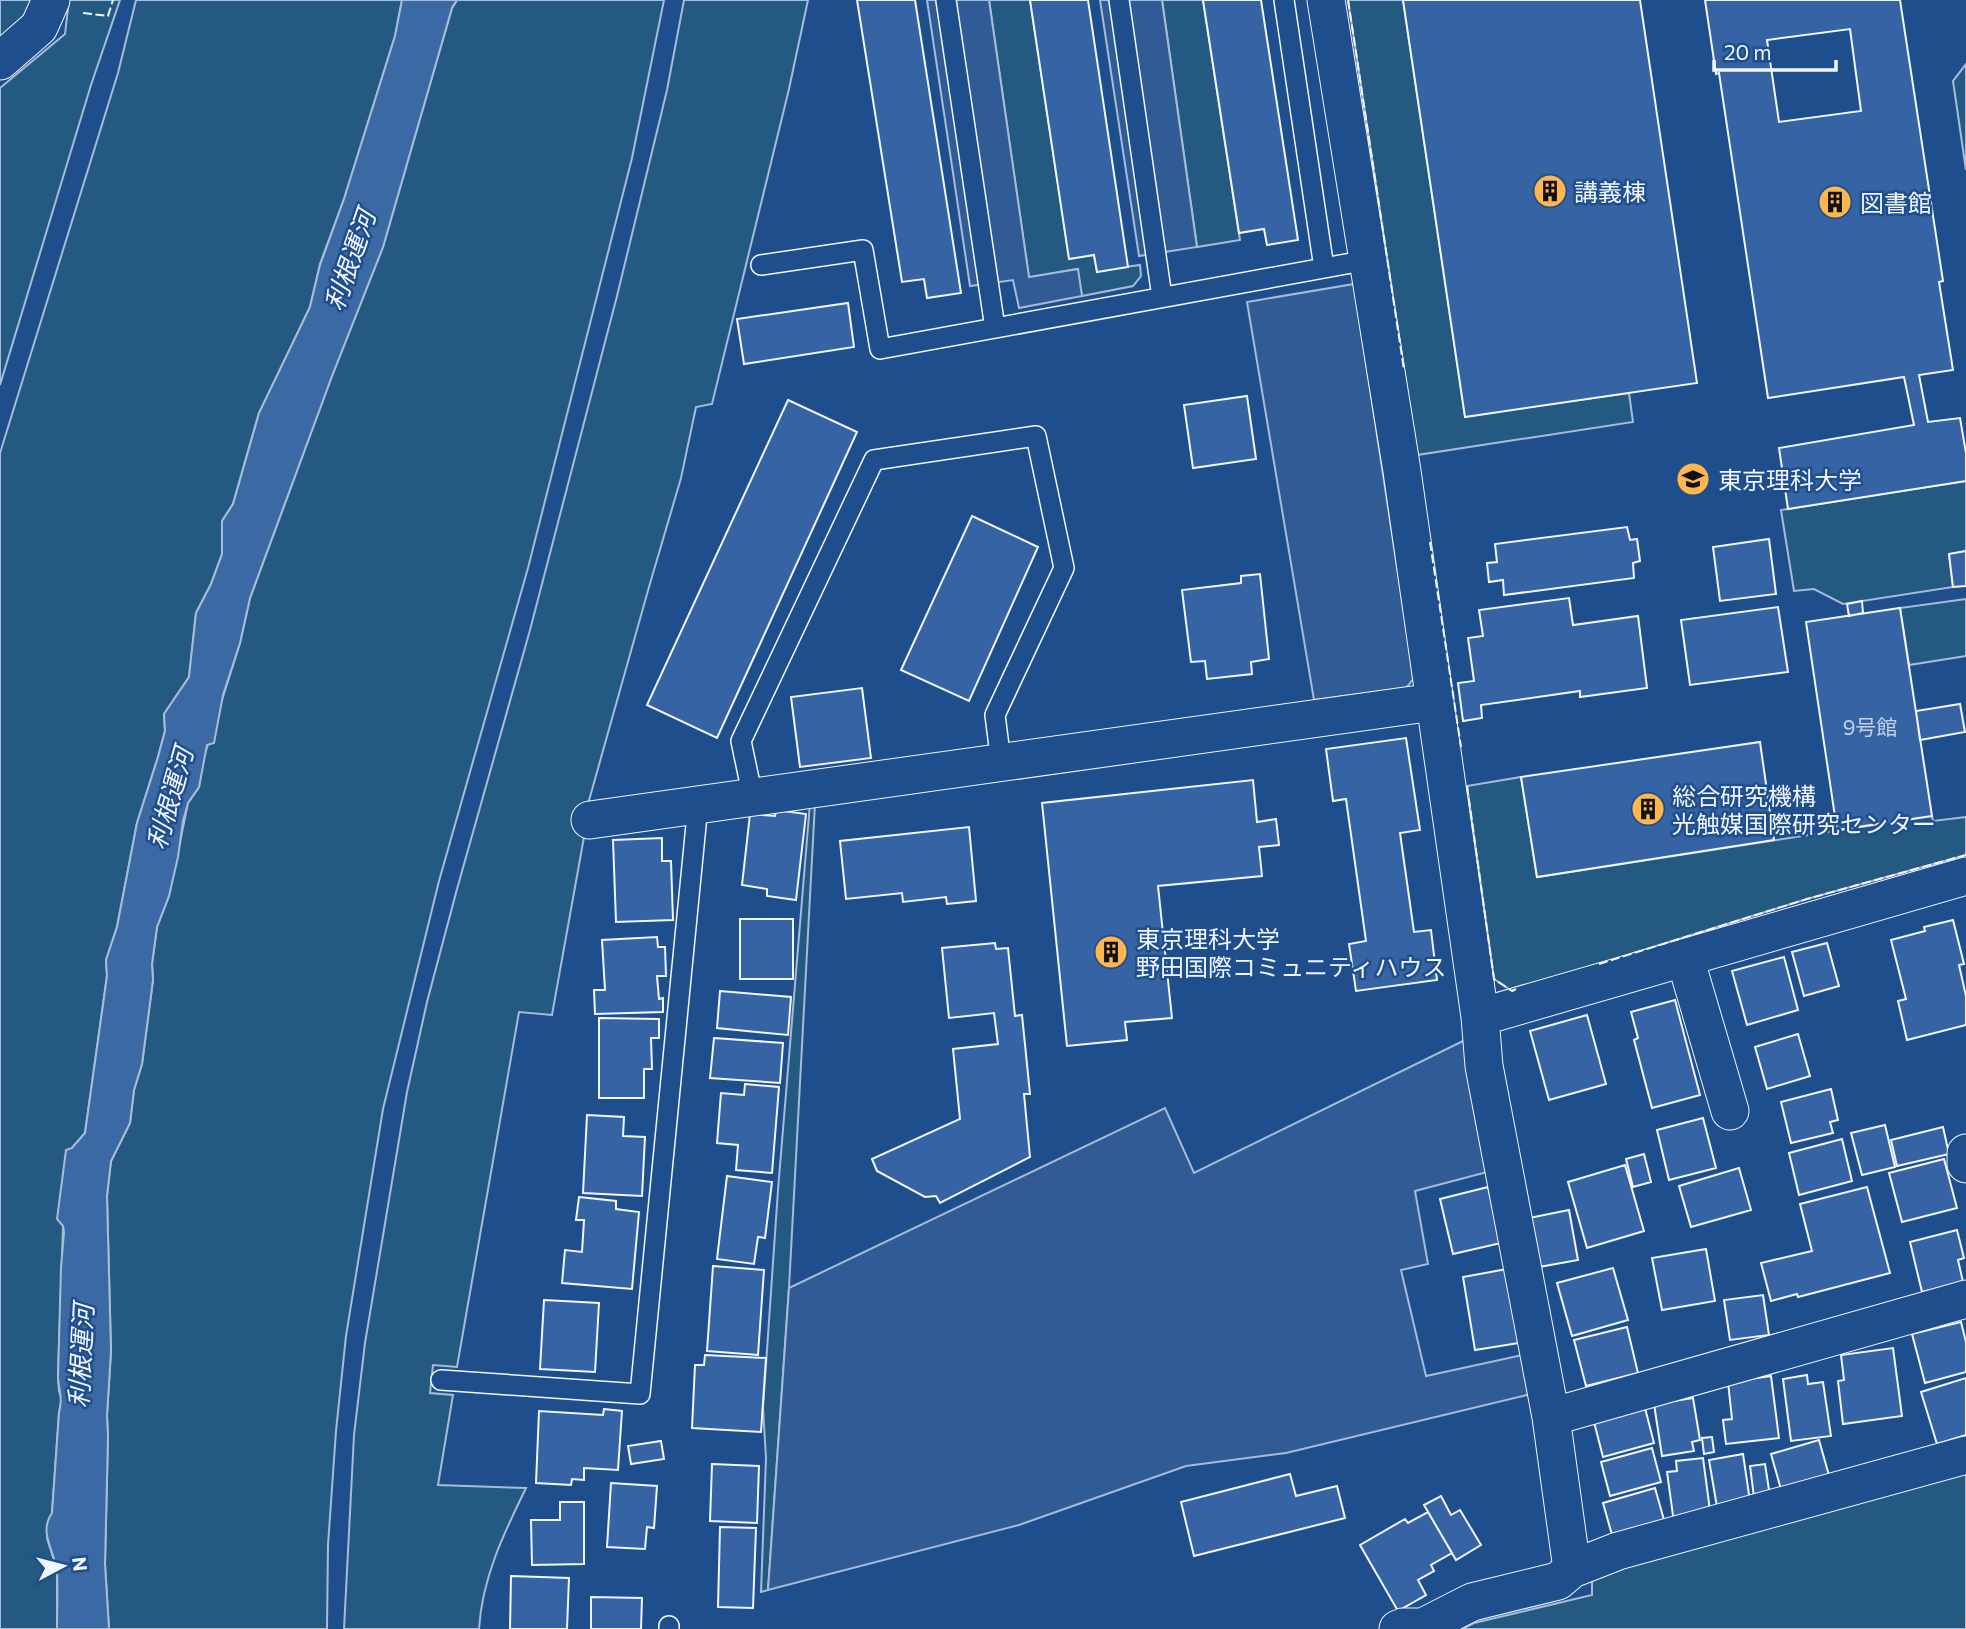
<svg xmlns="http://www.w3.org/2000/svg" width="1966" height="1629" font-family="Commissioner,'Noto Sans JP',sans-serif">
  <rect width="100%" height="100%" fill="#1f4e8c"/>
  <!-- green -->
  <path fill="#245a82" stroke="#a8bbd7" stroke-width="2" d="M 0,0 L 34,0 L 23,21 L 0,39 Z
    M 69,0 L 120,0 L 91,85 L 0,385 L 0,88 L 65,34 Z
    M 136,0 L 402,0 L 395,36 L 344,199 L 320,264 L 310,307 L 259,413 L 233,504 L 222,521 L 222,554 L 211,584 L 196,613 L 189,677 L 164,714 L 165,731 L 158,757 L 137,823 L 117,927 L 106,960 L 107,976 L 85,1133 L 72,1148 L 63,1226 L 58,1377 L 59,1391 L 62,1399 L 59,1413 L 52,1513 L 47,1538 L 57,1570 L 57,1629 L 0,1629 L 0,453 L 118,73 Z
    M 457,0 L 664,0 L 632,158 L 528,568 L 439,881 L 383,1109 L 346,1336 L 336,1431 L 328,1545 L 327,1629 L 109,1629 L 105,1564 L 108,1437 L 107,1416 L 111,1351 L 107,1196 L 111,1161 L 130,1123 L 134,1090 L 142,1064 L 153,980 L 152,964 L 157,927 L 169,896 L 188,803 L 199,787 L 203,760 L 240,643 L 250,598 L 332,376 L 383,247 L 452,8 Z
    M 684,0 L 808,0 L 789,89 L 712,404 L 696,407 L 681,478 L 649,587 L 588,804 L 610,833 L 584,837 L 552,1015 L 519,1012 L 457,1367 L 433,1365 L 430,1393 L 453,1395 L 438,1485 L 526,1488 C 504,1533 482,1578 479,1629 L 344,1629 L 354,1435 L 365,1343 L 407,1092 L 427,1002 L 457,889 L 530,630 L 617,296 L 667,90 Z
    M 989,0 L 1030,0 L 1069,258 L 1094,255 L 1097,271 L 1140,265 L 1141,276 L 1133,286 L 1082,296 L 1077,269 L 1029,278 Z
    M 1162,0 L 1203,0 L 1240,240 L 1197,247 Z
    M 1348,0 L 1403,0 L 1465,416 L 1629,393 L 1633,422 L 1417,455 Z
    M 1966,64 L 1966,170 L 1953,81 Z
    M 1966,481 L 1966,551 L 1949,554 L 1953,587 L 1843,604 L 1814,589 L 1794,591 L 1781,510 Z
    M 1966,599 L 1966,656 L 1909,665 L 1900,608 Z
    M 1521,777 L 1537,877 L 1932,816 L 1933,821 L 1966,817 L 1966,855 L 1807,899 L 1512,991 L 1494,979 L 1467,786 Z
    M 810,803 L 815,803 L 789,1288 L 768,1590 L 761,1592 L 766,1458 L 763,1408 L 778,1190 Z
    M 1966,1465 L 1966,1629 L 1462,1629 L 1474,1623 L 1592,1595 L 1592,1580 L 1617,1559 Z"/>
  <!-- parking -->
  <path fill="#305b95" stroke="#a8bbd7" stroke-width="2" d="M 927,0 L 989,0 L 1029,277 L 1078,269 L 1082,296 L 1019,308 L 1013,280 L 970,286 Z
    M 1100,0 L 1162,0 L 1197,247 L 1139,256 Z
    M 1354,284 L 1414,678 L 1406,688 L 1314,700 L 1247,302 Z
    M 1467,1039 L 1491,1171 L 1415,1191 L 1428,1264 L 1401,1270 L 1426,1376 L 1527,1354 L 1535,1393 L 1286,1453 L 1186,1466 L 1019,1525 L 768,1590 L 789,1288 L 1165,1108 L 1194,1173 Z"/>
  <!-- water -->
  <path fill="#3b69a3" stroke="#a8bbd7" stroke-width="2" d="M 402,0 L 457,0 L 452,8 L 383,247 L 332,376 L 250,598 L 240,643 L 223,695 L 214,743 L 207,745 L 199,787 L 188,803 L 183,821 L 178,857 L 169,896 L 157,927 L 152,964 L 153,980 L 142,1064 L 134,1090 L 130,1123 L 111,1161 L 107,1196 L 111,1351 L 107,1416 L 108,1437 L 105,1564 L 109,1629 L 57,1629 C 57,1610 58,1591 57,1572 C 55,1551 38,1533 52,1513 L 59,1413 C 63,1396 59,1393 58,1377 L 61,1268 L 64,1232 L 63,1226 L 57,1219 L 66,1150 L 72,1148 L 85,1133 L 107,976 L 106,960 L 117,927 L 137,823 L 158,757 L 165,731 L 164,714 L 189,677 L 196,613 L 211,584 L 222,554 L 222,521 L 233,504 L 259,413 L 310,307 L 320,265 L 344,199 L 395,36 Z"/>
  <!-- building -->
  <path fill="#3563a3" stroke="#f2f6ff" stroke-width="2" fill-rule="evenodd" d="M 857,0 L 915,0 L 961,293 L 927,298 L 924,279 L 902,282 Z
    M 1030,0 L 1088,0 L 1128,267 L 1097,272 L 1094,255 L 1069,259 Z
    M 1203,0 L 1261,0 L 1298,240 L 1267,245 L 1264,229 L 1239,233 Z
    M 1403,0 L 1640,0 L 1697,383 L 1465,417 Z
    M 1705,0 L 1900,0 L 1943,281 L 1939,282 L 1953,370 L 1919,375 L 1928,422 L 1960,418 L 1966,453 L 1966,481 L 1788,509 L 1779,448 L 1914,425 L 1904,377 L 1768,398 L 1719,73 L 1716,74 ZM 1850,29 L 1861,111 L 1779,122 L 1767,40 Z
    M 848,303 L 854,347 L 744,364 L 737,319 Z
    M 1247,396 L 1256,459 L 1193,468 L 1184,405 Z
    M 788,400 L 857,432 L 717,738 L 647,705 Z
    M 972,516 L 1038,547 L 969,701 L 901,670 Z
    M 1627,527 L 1630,540 L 1637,539 L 1640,561 L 1633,563 L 1634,578 L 1504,595 L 1503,580 L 1489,582 L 1487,563 L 1497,562 L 1495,544 Z
    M 1769,539 L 1776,594 L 1720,601 L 1713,547 Z
    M 1966,551 L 1966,586 L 1953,587 L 1949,554 Z
    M 1260,574 L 1269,659 L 1251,662 L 1252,674 L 1207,679 L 1205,661 L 1191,662 L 1182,590 L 1241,583 L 1241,576 Z
    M 1569,598 L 1573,625 L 1638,616 L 1647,688 L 1580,697 L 1580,691 L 1481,705 L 1482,718 L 1463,721 L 1458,683 L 1474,681 L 1468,638 L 1483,636 L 1479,610 Z
    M 1862,601 L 1863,613 L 1849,616 L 1847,604 Z
    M 1778,607 L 1788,672 L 1690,685 L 1681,620 Z
    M 1900,608 L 1932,816 L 1837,830 L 1806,622 Z
    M 862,688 L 871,758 L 800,767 L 791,697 Z
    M 1960,704 L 1965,732 L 1920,740 L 1916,711 Z
    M 1406,738 L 1420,830 L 1400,833 L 1414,932 L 1431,930 L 1437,980 L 1356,991 L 1349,944 L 1366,941 L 1346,799 L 1333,801 L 1326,749 Z
    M 1760,742 L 1774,840 L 1537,877 L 1521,777 Z
    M 1253,780 L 1257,822 L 1276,819 L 1279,845 L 1259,847 L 1262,876 L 1158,886 L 1172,1018 L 1125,1022 L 1127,1040 L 1067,1046 L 1042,803 Z
    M 776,810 L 806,814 L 796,900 L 767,896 L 767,889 L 742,885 L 750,814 L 775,816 Z
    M 969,827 L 976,901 L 947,904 L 946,897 L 903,902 L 902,893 L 846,899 L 840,841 Z
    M 662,838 L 662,861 L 671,861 L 673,920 L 616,922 L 613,840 Z
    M 740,919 L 793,919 L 793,979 L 740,979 Z
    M 1953,920 L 1964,964 L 1959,965 L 1966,996 L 1966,1025 L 1907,1040 L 1898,1001 L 1906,999 L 1891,940 L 1925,931 L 1924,927 Z
    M 657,937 L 658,947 L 665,947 L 666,976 L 657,976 L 659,999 L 663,998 L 663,1012 L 595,1014 L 594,990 L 605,990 L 602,940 Z
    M 995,943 L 996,949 L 1008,948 L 1015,1016 L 1022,1015 L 1030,1094 L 1024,1094 L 1030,1157 L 940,1203 L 936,1196 L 925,1197 L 877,1171 L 872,1159 L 960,1119 L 953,1049 L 998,1044 L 994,1013 L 949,1018 L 942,948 Z
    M 1827,943 L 1839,986 L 1804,996 L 1792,952 Z
    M 1784,957 L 1798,1010 L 1747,1025 L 1732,971 Z
    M 720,991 L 791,997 L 788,1035 L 717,1028 Z
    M 1675,1000 L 1700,1095 L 1652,1108 L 1634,1040 L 1638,1038 L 1631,1012 Z
    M 1587,1015 L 1606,1084 L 1549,1100 L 1530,1031 Z
    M 599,1018 L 659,1019 L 659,1038 L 651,1038 L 652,1069 L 644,1069 L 644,1098 L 599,1098 Z
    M 1798,1034 L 1810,1076 L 1767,1089 L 1755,1047 Z
    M 714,1038 L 783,1043 L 780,1083 L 710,1078 Z
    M 745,1084 L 779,1087 L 772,1173 L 736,1170 L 738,1145 L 717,1143 L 721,1093 L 744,1095 Z
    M 1831,1089 L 1838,1120 L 1830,1122 L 1833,1133 L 1791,1143 L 1781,1102 Z
    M 587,1115 L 624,1117 L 623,1136 L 645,1137 L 642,1196 L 583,1193 Z
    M 1703,1118 L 1716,1168 L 1669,1180 L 1657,1130 Z
    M 1885,1125 L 1895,1167 L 1862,1175 L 1851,1133 Z
    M 1943,1127 L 1949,1154 L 1897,1166 L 1891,1140 Z
    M 1842,1139 L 1852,1181 L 1799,1195 L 1789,1153 Z
    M 1644,1154 L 1651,1182 L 1633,1187 L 1626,1159 Z
    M 1944,1159 L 1957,1208 L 1902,1222 L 1889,1173 Z
    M 1625,1165 L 1644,1231 L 1587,1248 L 1568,1182 Z
    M 1739,1168 L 1751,1210 L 1691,1227 L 1679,1186 Z
    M 727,1176 L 772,1182 L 765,1238 L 758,1237 L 754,1264 L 717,1259 Z
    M 1488,1187 L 1501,1243 L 1453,1254 L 1440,1199 Z
    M 1867,1187 L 1890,1273 L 1798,1297 L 1797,1294 L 1771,1301 L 1761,1263 L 1812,1251 L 1800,1204 Z
    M 579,1197 L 616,1201 L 616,1209 L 639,1212 L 632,1289 L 562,1283 L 565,1250 L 582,1252 L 584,1220 L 576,1220 Z
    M 1569,1210 L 1578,1260 L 1539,1267 L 1529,1218 Z
    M 1957,1230 L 1964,1258 L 1958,1260 L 1963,1282 L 1922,1292 L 1910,1242 Z
    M 1706,1249 L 1715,1301 L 1662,1310 L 1652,1258 Z
    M 713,1266 L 764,1270 L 758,1355 L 707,1351 Z
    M 1613,1268 L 1628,1320 L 1572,1336 L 1557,1283 Z
    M 1507,1269 L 1519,1343 L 1475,1350 L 1463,1277 Z
    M 1763,1295 L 1769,1335 L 1730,1340 L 1724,1300 Z
    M 544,1300 L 599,1303 L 595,1372 L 540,1369 Z
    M 1961,1322 L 1966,1342 L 1966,1372 L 1925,1383 L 1912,1334 Z
    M 1627,1327 L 1638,1373 L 1586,1386 L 1574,1340 Z
    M 1893,1348 L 1902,1416 L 1843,1424 L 1838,1381 L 1844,1380 L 1841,1355 Z
    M 705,1355 L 766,1358 L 761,1432 L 692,1428 L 695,1365 L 704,1365 Z
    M 1807,1375 L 1808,1384 L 1823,1382 L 1831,1436 L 1791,1441 L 1783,1379 Z
    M 1771,1376 L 1779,1438 L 1726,1444 L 1723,1420 L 1732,1419 L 1728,1382 Z
    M 1966,1378 L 1966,1435 L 1937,1444 L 1921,1392 Z
    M 1693,1398 L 1700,1440 L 1692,1442 L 1694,1451 L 1662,1456 L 1654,1404 Z
    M 1645,1408 L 1654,1443 L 1603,1457 L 1594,1422 Z
    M 604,1409 L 622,1411 L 618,1470 L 584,1468 L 584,1480 L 572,1479 L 571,1485 L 536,1483 L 539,1411 L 603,1415 Z
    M 1712,1437 L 1714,1452 L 1704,1454 L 1702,1438 Z
    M 1819,1440 L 1830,1479 L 1782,1493 L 1771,1454 Z
    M 661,1441 L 664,1459 L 631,1464 L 628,1446 Z
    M 1652,1448 L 1661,1482 L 1610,1496 L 1601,1462 Z
    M 1743,1454 L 1751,1508 L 1718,1513 L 1709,1460 Z
    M 1703,1458 L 1711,1518 L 1674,1523 L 1667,1472 L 1677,1471 L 1676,1461 Z
    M 712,1464 L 759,1466 L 757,1523 L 710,1521 Z
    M 1765,1464 L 1771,1503 L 1755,1505 L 1750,1466 Z
    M 1290,1474 L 1296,1496 L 1337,1486 L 1345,1518 L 1194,1556 L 1181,1502 Z
    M 611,1483 L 657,1486 L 654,1528 L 647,1527 L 645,1549 L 607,1547 Z
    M 1655,1488 L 1666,1527 L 1614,1542 L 1603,1503 Z
    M 1441,1496 L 1451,1515 L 1460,1510 L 1481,1545 L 1456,1560 L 1424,1505 Z
    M 560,1502 L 584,1502 L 584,1564 L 532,1565 L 531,1520 L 560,1520 Z
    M 1428,1512 L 1452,1553 L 1431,1565 L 1434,1571 L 1418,1580 L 1426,1595 L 1398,1611 L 1360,1545 L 1405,1519 L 1408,1523 Z
    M 720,1527 L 756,1528 L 753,1608 L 718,1607 Z
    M 511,1576 L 569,1578 L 567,1629 L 510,1629 Z
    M 591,1597 L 642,1598 L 641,1629 L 591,1629 Z"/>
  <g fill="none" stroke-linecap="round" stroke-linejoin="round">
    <defs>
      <path id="lane" d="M 946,0 L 995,328
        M 1119,0 L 1162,297
        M 1284,0 L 1324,268
        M 761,265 L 863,250 L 880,349 L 1368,260
        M 753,798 L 741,741 L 874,460 L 1036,436 L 1064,568 L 995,715 L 1001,762
        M 441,1380 L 640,1394 L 698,805
        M 669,1629 L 669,1626"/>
      <path id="street" d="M 1326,0 L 1402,471 L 1480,1017 L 1484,1066 L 1551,1417 L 1572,1569
        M 0,61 L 39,27 L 51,0
        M 590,820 L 1434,702
        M 1685,958 L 1730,1111
        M 1480,1017 L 1966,876
        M 1966,1153 L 1966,1164
        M 1551,1417 L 1966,1299
        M 1398,1629 L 1403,1627 L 1423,1627 L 1472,1602 L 1558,1581 L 1572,1569 L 1618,1551 L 1966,1455"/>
    </defs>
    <!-- lane casing -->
    <use href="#lane" stroke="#f2f6ff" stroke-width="22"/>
    <!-- street casing -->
    <use href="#street" stroke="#f2f6ff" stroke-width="39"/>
    <!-- lane -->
    <use href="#lane" stroke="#1f4e8c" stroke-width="19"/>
    <!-- street -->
    <use href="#street" stroke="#1f4e8c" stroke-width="37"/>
    <!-- fence -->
    <path stroke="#f2f6ff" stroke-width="2" stroke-dasharray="9 3.5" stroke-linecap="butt" d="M 1348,0 L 1404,370
      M 83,13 L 108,16 L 113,0
      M 1430,542 L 1461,747
      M 1467,786 L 1494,979 L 1512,991 L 1516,989
      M 1599,964 L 1807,899 L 1966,855"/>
  </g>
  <!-- icons -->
  <defs>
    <symbol id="building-disc" viewBox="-11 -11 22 22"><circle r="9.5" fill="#ffb74d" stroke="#1f4e8c"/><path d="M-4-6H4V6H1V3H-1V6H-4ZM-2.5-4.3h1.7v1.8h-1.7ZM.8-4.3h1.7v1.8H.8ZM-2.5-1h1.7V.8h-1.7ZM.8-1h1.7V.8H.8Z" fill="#111"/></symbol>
    <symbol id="university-disc" viewBox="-11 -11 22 22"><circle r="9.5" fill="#ffb74d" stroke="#1f4e8c"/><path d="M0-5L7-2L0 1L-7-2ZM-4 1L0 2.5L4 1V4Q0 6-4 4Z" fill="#111"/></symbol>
  </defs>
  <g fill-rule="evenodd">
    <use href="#building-disc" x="1531" y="172" width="38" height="38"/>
    <use href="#building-disc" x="1816" y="183" width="38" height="38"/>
    <use href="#university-disc" x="1674" y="460" width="38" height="38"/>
    <use href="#building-disc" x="1629" y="790" width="38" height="38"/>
    <use href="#building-disc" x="1092" y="933" width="38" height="38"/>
  </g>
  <g text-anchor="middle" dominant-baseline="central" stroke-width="5" stroke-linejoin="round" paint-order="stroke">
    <!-- number labels -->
    <g font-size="21" fill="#c3d1e8">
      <text x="1870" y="726">9号館</text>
    </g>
    <!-- poi labels -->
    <g font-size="24" fill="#f2f6ff" stroke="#1f4e8c" text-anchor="start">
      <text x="1574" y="191">講義棟</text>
      <text x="1860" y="202">図書館</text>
      <text x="1718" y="479">東京理科大学</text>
      <text x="1672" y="795">総合研究機構<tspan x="1672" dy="28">光触媒国際研究センター</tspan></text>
      <text x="1136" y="938">東京理科大学<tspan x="1136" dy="28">野田国際コミュニティハウス</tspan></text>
    </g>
    <!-- water labels -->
    <g font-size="26" font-style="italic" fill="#f2f6ff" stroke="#1f4e8c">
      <text transform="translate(349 260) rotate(-71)">利根運河</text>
      <text transform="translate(169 798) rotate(-74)">利根運河</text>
      <text transform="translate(80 1356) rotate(-87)">利根運河</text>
    </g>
  </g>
  <!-- north arrow -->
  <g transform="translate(63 1566) rotate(83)" stroke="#1f4e8c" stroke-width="5" paint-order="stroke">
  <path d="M0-5L12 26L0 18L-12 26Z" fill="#f2f6ff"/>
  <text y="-10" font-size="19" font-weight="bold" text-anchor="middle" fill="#f2f6ff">N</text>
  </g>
  <!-- scale -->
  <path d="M1714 60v10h122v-10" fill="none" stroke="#f2f6ff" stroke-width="3.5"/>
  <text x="1724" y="60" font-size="21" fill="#f2f6ff" stroke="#1f4e8c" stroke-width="5" paint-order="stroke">20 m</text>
</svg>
